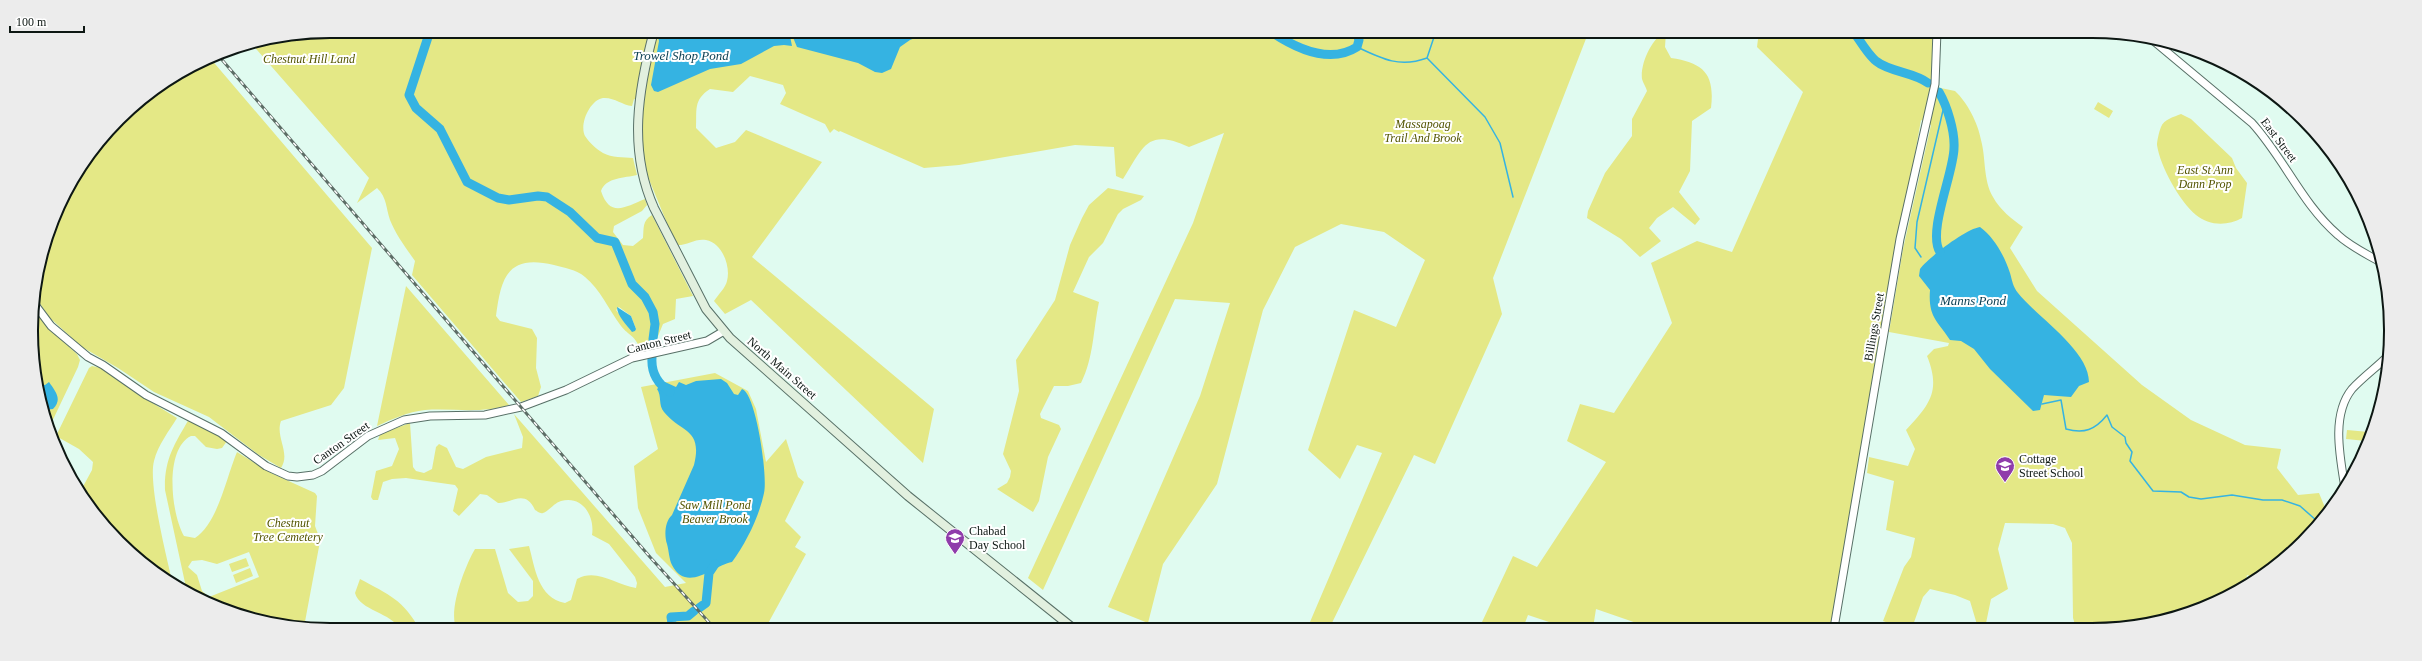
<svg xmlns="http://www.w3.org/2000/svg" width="2422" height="661" font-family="Georgia,serif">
  <rect width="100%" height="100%" fill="#e0fbf0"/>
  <!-- green -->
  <path fill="#e4e886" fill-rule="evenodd" d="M 331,31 L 1589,31 L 1493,278 L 1502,314 L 1435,464 L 1414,455 L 1329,629 L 1307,629 L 1382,453 L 1357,445 L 1340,479 L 1308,450 L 1354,310 L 1396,327 L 1425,260 L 1384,232 L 1341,224 L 1295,247 L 1263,310 L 1217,484 L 1163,564 L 1148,623 L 1108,607 L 1200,396 L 1230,303 L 1175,299 L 1043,590 L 1028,578 L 1193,223 L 1224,133 L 1189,147 C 1147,128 1144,146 1123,179 L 1116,176 L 1114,147 L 1075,145 L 959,165 L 924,168 L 840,131 L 839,132 L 834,129 L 830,133 L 825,124 L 780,104 L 786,93 L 783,85 L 750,76 L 733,92 L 710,89 C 693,100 697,110 696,128 L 716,148 L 735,142 L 746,130 L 822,162 L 752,257 L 934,409 L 923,463 L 751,300 L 725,314 L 714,301 C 718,295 726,287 727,281 C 731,266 722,243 706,240 C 695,238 687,246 676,245 L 641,160 L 643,102 L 634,99 L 632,106 C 622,105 614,97 603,98 C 590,100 579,124 585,136 C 589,142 596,149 603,153 C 612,158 623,157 633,158 L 637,175 C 625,178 606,177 601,191 C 610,218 625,207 645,199 L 647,205 L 642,211 L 614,226 L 613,232 L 623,245 L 633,246 L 643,238 C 644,228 642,221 652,215 L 693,296 L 676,299 L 675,319 L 663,324 L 654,346 L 640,349 C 635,335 629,336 621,326 C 609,310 600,289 585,277 C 576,269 564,268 554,265 C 508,254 501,277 496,316 L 500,321 L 532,329 L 537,338 L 536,368 L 541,387 L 538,396 L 521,402 L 412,275 L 415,261 C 406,248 396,235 390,220 C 386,209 387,197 377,188 L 357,203 L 369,178 L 251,43 L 272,37 ZM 619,307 L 631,316 L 636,329 L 631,330 L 616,310 Z
    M 1759,31 L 1933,31 L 1931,86 L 1955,91 C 1967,102 1978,123 1981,140 C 1986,158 1983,180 1993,197 C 2000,210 2012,219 2023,227 L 2010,248 L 2037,291 L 2142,385 L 2191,420 L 2245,445 L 2281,449 L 2277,468 L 2298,495 L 2319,493 L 2326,510 L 2289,556 L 2255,578 L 2247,575 L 2245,585 L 2224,599 L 2130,627 L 2076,628 L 2073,618 L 2072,543 L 2065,528 L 2053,524 L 2005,523 L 1998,549 L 2008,589 L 1991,599 L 1985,628 L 1978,628 L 1970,601 L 1955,595 L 1930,589 L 1923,597 L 1912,628 L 1902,628 L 1883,621 L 1904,567 L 1911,557 L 1915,538 L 1886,530 L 1894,481 L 1867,473 L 1869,457 L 1908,466 L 1915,449 L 1906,430 C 1930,404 1941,391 1927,356 L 1934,349 L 1948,346 L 1949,343 L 1889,332 L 1903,249 L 1931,125 L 1921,120 L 1831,628 L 1651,628 L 1596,609 L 1593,628 L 1567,628 L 1528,615 L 1523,628 L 1483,628 L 1482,622 L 1513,556 L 1537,567 L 1606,462 L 1567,441 L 1580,404 L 1614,413 L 1672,323 L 1651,263 L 1697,241 L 1732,252 L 1803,92 L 1757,47 Z
    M 1666,32 L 1665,47 L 1671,58 C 1704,63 1715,74 1711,108 L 1692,121 L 1690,171 L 1679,192 L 1700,219 L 1695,225 L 1673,207 L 1657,218 L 1649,228 L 1661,241 L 1640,257 L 1621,239 L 1587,218 L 1588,211 L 1605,173 L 1632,136 L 1632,119 L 1647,91 C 1646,87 1643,83 1642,79 C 1640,64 1652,37 1666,32 Z
    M 210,58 L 372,248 L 344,388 L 331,405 L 281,421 C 275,437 291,453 281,468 L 259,455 L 209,417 L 154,392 L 118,368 L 82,347 L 50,318 L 34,295 L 41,253 L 62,198 L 93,148 L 133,105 Z
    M 2098,102 L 2113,111 L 2109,118 L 2094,109 Z
    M 2181,114 L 2191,119 L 2232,158 L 2236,168 L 2247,183 L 2242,218 C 2228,226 2209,226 2196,215 C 2180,202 2160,166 2157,145 C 2157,141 2159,132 2161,127 C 2164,119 2174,117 2181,114 Z
    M 1108,188 L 1144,196 L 1141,200 L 1123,209 L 1118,214 L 1103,243 L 1089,257 L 1073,292 L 1099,302 C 1093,330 1094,357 1081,383 L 1068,386 L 1054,386 L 1040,414 L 1041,418 L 1059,425 L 1061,429 L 1048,457 L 1039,501 L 1033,512 L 997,489 L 1007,483 L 1010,477 L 1011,471 L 1003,454 L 1019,391 L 1016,360 L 1055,300 L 1070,245 L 1082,218 L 1089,205 Z
    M 406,286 L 509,405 C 481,414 453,408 425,410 C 408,412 392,419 377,426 Z
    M 32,308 L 49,329 L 77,354 L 80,360 L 78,367 L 49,428 L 41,408 Z
    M 92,366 L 101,368 L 146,399 L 177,418 C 169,431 158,445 154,461 C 148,484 167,558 173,585 L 164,580 L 93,513 L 80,492 L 92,470 L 93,462 L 79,449 L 56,436 L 89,368 Z
    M 715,373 L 748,391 L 756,409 L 766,462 L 786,439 L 798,477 L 804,482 L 785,521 L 801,537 L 795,547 L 806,554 L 765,629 L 513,630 C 488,613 481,630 457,630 C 447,612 465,566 475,549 L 495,549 L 508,593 L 518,602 L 528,601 L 533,596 L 533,581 L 509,549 L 529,546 C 535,568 538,598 565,603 L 571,600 L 577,579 C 597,568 616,585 636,588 L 637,583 L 635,577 L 609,544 L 592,535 C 595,517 583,495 561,501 C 554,503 549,511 543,513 C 540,514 537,511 535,510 C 525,488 511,504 498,503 L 487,495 L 480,494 L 459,516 L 453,511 L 458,489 L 455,485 L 406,478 L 392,479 L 383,482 L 378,500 L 373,500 L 371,497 L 376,471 L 392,466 L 399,449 L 395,438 L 378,440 L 380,434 L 410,423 L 413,467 L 416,471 L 424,473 L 432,469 L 436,447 L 439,444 L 447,448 L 456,467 L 463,469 L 486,457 L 522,448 L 523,437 L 514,414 L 665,587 L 686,583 L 656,553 L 638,508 L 634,466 L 658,449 L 641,387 Z
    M 189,419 L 227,441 L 222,448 L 217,449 L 206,447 L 195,436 L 191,436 C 164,449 171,514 184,536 L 195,538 C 218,523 226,478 237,452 L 271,473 L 315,493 L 317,496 L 315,526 L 318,534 L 321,536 L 304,627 C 262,623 224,612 187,592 L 165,490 C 164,460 174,445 189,419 ZM 249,552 L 259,577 L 209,597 L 202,591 L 197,575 L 188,567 L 192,561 L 202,560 L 217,564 Z
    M 2347,430 L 2369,432 L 2366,441 L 2346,439 Z
    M 246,558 L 249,566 L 232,572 L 229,564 Z
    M 250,568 L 253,576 L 236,583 L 233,575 Z
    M 360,579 C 389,595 403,599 420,630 L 401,630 C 391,612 360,611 355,593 Z"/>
  <!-- water -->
  <path fill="#35b3e2" d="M 664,31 L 932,31 L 910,40 L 900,47 L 891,69 L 882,73 L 875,72 L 858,63 L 797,47 L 792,35 L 790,36 L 792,46 L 784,45 L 774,46 L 741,64 L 710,69 L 658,92 L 654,91 L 651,85 L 659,41 L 658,37 Z
    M 1980,227 C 1994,237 2005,257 2010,273 C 2012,280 2013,287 2018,293 C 2037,317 2089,350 2089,382 L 2079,386 L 2071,397 L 2044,395 L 2040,410 L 2033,411 L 1990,369 L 1974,349 L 1961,341 L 1950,340 C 1937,320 1928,317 1930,290 L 1919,276 L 1920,269 C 1929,257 1966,229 1980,227 Z
    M 617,307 L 631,316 L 636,329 L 635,331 L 632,332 C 627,325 617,316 617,307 Z
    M 721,379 L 727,383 L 734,394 L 738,395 L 742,389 C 756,393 768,477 764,493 C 759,517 746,543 732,562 C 714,565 687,594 672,565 C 669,559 669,551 667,544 C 664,535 665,521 672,515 L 694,465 C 703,428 681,433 664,412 C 658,405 662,396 657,389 L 665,382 L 676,387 L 679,382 L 686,385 L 696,381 Z
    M 49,382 C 55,391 63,399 53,409 L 44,410 L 41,408 L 39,384 L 45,385 Z"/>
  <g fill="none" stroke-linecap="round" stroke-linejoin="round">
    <!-- stream -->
    <path stroke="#35b3e2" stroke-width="1.5" d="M 1357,47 C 1382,59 1400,68 1427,58 L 1485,117 L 1500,143 L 1513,197
      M 1427,58 L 1436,31
      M 1921,257 L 1915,248 L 1917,222 L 1944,106
      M 2042,404 L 2061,400 L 2066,429 C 2084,434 2095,430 2107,415 L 2112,427 L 2125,437 L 2126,443 L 2132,452 L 2130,461 L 2153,491 L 2181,492 L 2189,497 L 2201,499 L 2232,495 L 2263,500 L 2282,500 L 2300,506 L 2317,521"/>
    <!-- river -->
    <path stroke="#35b3e2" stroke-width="9" d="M 430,31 L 409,95 L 416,108 L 440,129 L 467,182 L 498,198 L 509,200 L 538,196 L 547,197 L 570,212 L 597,238 L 615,242 L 632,284 L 645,297 L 653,312 L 655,324 L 653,339
      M 632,31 L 645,33
      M 1270,31 C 1295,48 1329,65 1357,47 L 1359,40 L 1356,31
      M 1853,31 C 1859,39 1868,55 1876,61 C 1889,72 1914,72 1928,83
      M 1939,92 C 1947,106 1955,131 1954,148 C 1954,172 1927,232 1940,252
      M 652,358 C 651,373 658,384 670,392
      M 699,608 L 706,603 L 709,573 L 715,564
      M 673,630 L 671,617 L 688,616 L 694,611"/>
    <defs>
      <path id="tertiary" d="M 2149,37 L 2252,123 C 2284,158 2302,204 2338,235 C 2351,247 2367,254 2382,263
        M 33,302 L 51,326 L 88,357 L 103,365 L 146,395 L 221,433 L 266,466 L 288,476 L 297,477 L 313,475 L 322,471 L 368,436 L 404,420 L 430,416 L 485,415 L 521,407 L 566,390 L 632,358 L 707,341 L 724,331
        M 2345,488 C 2340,457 2331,415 2352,389 C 2363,377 2377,367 2388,356
        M 1834,628 L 1900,239 L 1935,84 L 1937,31"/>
      <path id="secondary" d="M 654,31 C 638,90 628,150 654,208 L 706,309 L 730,338 L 908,496 L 1074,629"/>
    </defs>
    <!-- tertiary casing -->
    <use href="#tertiary" stroke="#587067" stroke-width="9"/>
    <!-- secondary casing -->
    <use href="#secondary" stroke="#587067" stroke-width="10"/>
    <!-- tertiary -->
    <use href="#tertiary" stroke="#fff" stroke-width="7"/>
    <!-- secondary -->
    <use href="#secondary" stroke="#e2f0df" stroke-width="8"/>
    <defs>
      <path id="rail" d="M 217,54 L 650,557 L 715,629"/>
    </defs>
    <!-- rail casing -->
    <use href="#rail" stroke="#5d6d66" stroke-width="3"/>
    <!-- rail -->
    <use href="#rail" stroke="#fff" stroke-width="1.5" stroke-dasharray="4.5" stroke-linecap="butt"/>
  </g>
  <!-- icons -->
  <defs>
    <symbol id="school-pin" viewBox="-11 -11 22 30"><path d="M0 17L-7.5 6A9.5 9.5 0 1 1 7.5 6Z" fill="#8f3cab" stroke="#fff"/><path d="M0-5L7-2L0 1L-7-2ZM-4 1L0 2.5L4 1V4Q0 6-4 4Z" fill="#fff"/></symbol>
  </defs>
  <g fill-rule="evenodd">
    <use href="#school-pin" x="1994" y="455" width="22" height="30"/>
    <use href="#school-pin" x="944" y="527" width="22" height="30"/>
  </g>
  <g text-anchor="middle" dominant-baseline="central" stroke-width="4" stroke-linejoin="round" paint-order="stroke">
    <!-- park labels -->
    <g font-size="12" font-style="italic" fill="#535401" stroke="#fff">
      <text x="309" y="59">Chestnut Hill Land</text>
      <text x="1423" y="124">Massapoag<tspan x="1423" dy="14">Trail And Brook</tspan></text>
      <text x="2205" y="170">East St Ann<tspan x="2205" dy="14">Dann Prop</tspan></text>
      <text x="715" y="505">Saw Mill Pond<tspan x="715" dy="14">Beaver Brook</tspan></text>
      <text x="288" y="523">Chestnut<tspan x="288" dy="14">Tree Cemetery</tspan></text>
    </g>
    <!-- street labels -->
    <g font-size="12" fill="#0d1713" stroke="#fff">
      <text transform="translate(2279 140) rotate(53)">East Street</text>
      <text transform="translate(1874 327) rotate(-80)">Billings Street</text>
      <text transform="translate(659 342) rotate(-14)">Canton Street</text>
      <text transform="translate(782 368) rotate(41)">North Main Street</text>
      <text transform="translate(341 443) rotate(-35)">Canton Street</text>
    </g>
    <!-- poi labels -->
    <g font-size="12" fill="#0d1713" stroke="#fff" text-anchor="start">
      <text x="2019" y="459">Cottage<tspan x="2019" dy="14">Street School</tspan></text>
      <text x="969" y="531">Chabad<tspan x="969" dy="14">Day School</tspan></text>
    </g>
    <!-- water labels -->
    <g font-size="13" font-style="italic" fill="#073d51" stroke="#fff">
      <text x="681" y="55">Trowel Shop Pond</text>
      <text x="1973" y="300">Manns Pond</text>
    </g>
  </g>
  <!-- crop -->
  <path d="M0 0H2422V661H0ZM330 38H2092A292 292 0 0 1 2384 330V331A292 292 0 0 1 2092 623H330A292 292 0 0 1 38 331V330A292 292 0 0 1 330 38Z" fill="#ececec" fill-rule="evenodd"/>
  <path fill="none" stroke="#0d1713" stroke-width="2" d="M330 38H2092A292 292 0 0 1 2384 330V331A292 292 0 0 1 2092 623H330A292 292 0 0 1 38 331V330A292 292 0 0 1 330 38Z"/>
  <!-- scale -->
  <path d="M10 26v6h74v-6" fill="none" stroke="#0d1713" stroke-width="2"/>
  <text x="16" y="26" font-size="12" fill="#0d1713" stroke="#ffffff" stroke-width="3" paint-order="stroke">100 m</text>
</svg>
